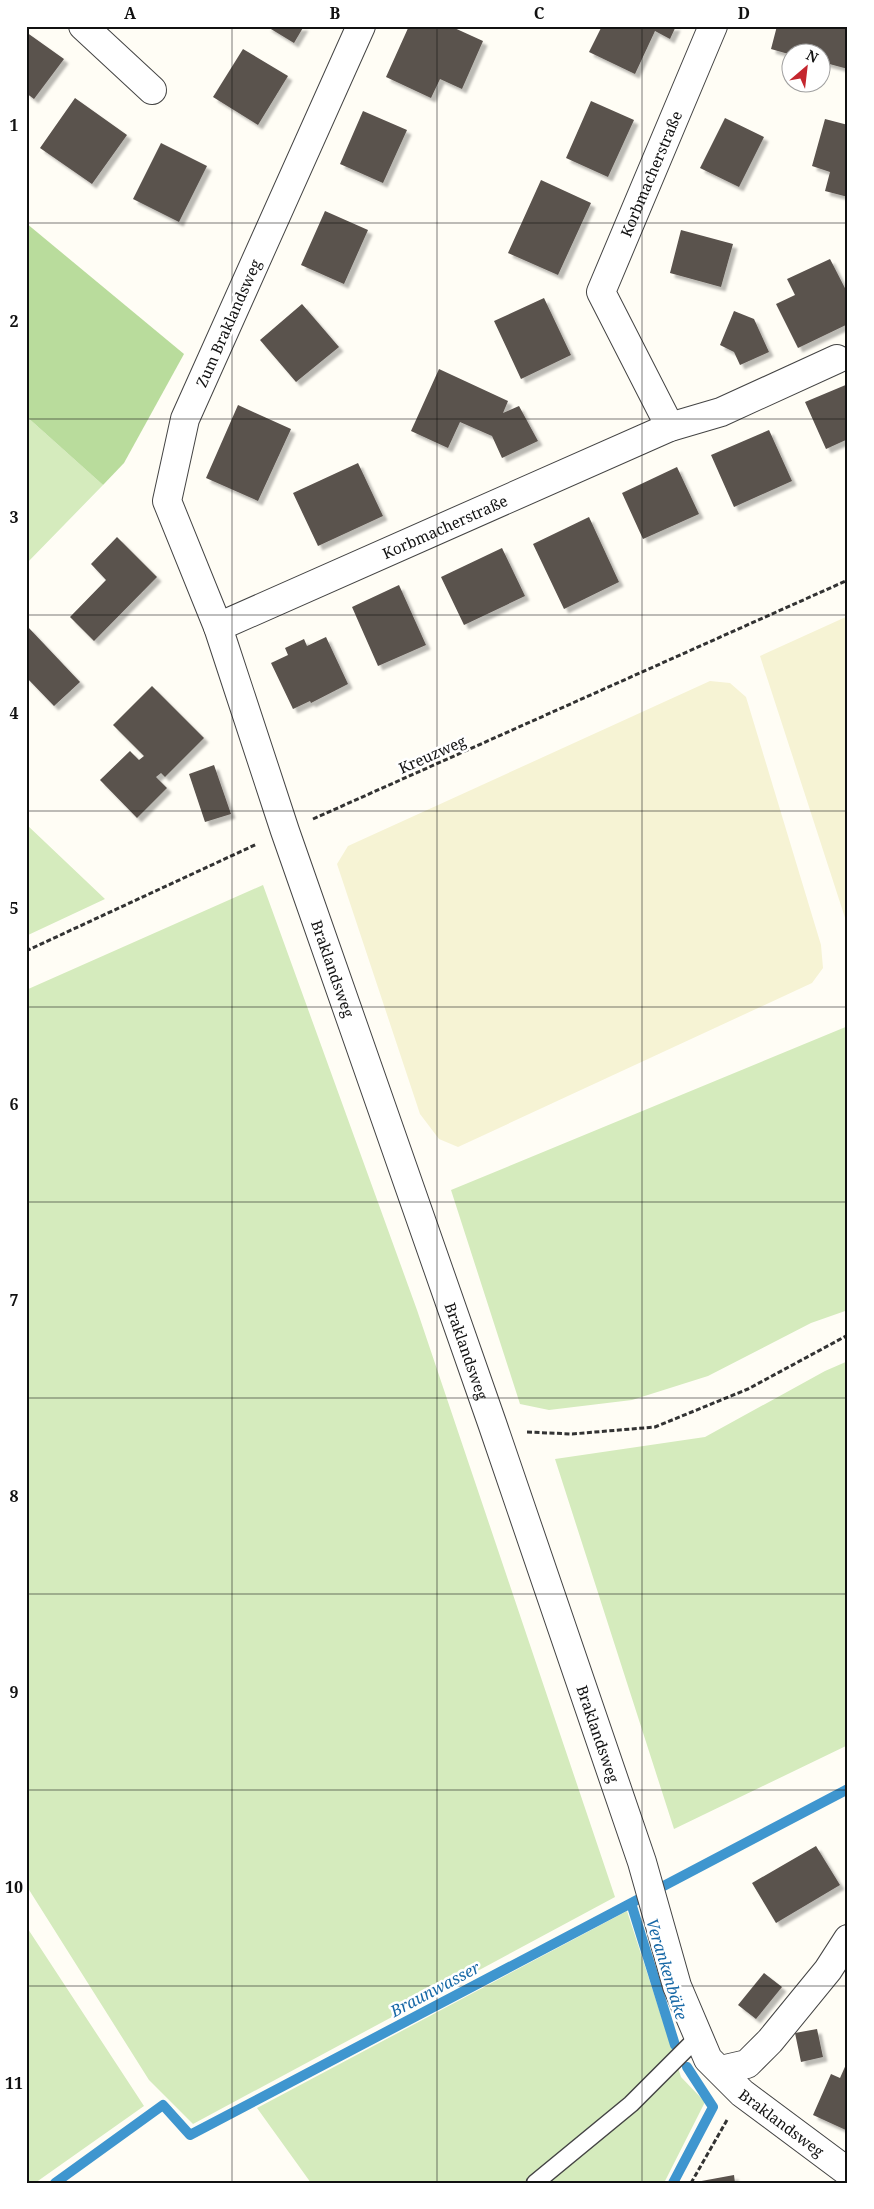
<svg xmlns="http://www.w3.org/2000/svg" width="874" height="2209" font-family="'Noto Serif',serif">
  <defs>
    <filter id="shadow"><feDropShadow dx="4.5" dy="4.5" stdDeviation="1" flood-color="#0004"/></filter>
  </defs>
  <rect width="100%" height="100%" fill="#fffdf5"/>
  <!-- farmland -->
  <path fill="#f6f3d4" d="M 848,616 L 848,927 L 760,656 Z
    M 710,681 L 730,683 L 746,697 L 821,945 L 823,968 L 812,983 L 458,1147 L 439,1139 L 420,1114 L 337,864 L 348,846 Z"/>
  <!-- green -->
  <path fill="#d5ebbd" d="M 26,416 L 103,485 L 26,564 Z
    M 26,824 L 105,899 L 26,936 Z
    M 263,885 L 417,1310 L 615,1897 L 193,2124 L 149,2080 L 26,1885 L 26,990 Z
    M 848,1026 L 848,1310 L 811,1323 L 708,1376 L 632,1400 L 549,1410 L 520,1404 L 451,1190 Z
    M 848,1361 L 848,1745 L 674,1829 L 555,1459 L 705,1437 L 825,1371 Z
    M 627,1911 L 681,2077 L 705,2102 L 664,2183 L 311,2183 L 257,2108 Z
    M 26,1926 L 144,2106 L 35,2183 L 26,2183 Z"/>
  <!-- forest -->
  <path fill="#b9dc9c" d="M 26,223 L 184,354 L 124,463 L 103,485 L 26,416 Z"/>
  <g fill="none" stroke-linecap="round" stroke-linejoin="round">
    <!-- stream -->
    <path stroke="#3f96cf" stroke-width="10" d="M 631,1903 L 675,2045
      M 55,2183 L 163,2105 L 190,2135 L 848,1789
      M 673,2183 L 713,2107 L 687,2067"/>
  </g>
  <!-- building -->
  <path fill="#5a524d" filter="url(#shadow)" d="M 266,26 L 304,26 L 294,43 Z
    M 409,26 L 450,26 L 483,41 L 462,89 L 440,79 L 431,98 L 386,77 Z
    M 602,26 L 676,26 L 670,39 L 655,31 L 635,74 L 589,52 Z
    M 777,26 L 848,26 L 848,69 L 822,62 L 822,52 L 792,52 L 792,55 L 771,49 Z
    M 26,32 L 64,59 L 34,99 L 26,93 Z
    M 243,49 L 288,76 L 258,125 L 213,97 Z
    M 75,98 L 127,135 L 92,184 L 40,148 Z
    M 591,101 L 634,120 L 608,177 L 566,158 Z
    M 363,111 L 407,130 L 383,183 L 340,164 Z
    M 725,118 L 764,137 L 739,187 L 700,168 Z
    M 825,119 L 848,125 L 848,197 L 825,191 L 830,172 L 812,166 Z
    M 161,143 L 207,166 L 179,222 L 133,199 Z
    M 541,180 L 591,203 L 558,275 L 508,253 Z
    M 325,211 L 368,230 L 344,284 L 301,265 Z
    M 681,230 L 733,244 L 721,287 L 670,273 Z
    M 830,259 L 848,294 L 848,324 L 798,348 L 776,304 L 795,295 L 787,279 Z
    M 544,298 L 571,355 L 521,379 L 494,321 Z
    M 302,304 L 339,347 L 296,382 L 260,340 Z
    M 734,311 L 754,319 L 769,352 L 740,365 L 734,352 L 720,345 Z
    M 439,369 L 508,401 L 503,413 L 519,406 L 538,441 L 502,458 L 492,436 L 460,422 L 448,448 L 411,431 Z
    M 848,384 L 848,439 L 826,449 L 805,402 Z
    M 238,405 L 291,429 L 258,501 L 206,478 Z
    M 769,430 L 792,481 L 734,507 L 711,455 Z
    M 358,463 L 383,516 L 318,546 L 293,493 Z
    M 677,467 L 699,514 L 643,539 L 622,493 Z
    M 589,517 L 619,582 L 564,609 L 533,544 Z
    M 117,537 L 157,577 L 94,641 L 70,617 L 106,580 L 91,564 Z
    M 502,548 L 525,596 L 464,625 L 441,577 Z
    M 399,585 L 426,645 L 378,666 L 352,607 Z
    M 28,627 L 80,682 L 54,706 L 26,677 L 26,629 Z
    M 326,637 L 348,684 L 311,703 L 310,701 L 293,709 L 271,663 L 288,655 L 285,648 L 304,639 L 307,646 Z
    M 152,686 L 204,738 L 165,777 L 161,773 L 156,777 L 167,788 L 137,818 L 100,780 L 130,751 L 139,760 L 144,756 L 113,725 Z
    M 214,765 L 231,814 L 205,822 L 189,774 Z
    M 816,1846 L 840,1885 L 776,1923 L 752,1883 Z
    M 764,1973 L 782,1987 L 756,2019 L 738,2005 Z
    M 817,2029 L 823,2057 L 801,2062 L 795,2033 Z
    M 848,2060 L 848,2131 L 813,2115 L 831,2074 L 840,2078 Z
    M 734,2175 L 735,2183 L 696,2183 L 696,2182 Z"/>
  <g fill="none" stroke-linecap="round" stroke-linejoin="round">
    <defs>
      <path id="service" d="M 535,2183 L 631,2104 L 699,2036"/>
      <g id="minor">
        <path d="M 83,26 L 152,90"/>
        <path id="s1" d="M 361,26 L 185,419 L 167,501 L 218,627 L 285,831 L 492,1423 L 642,1862 L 677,1986 L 708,2059 L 742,2093 L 848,2172"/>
        <path id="s2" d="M 670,427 L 601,292 L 713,26"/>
        <path id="s3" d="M 218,627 L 670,427 L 721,412 L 837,359"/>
        <path d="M 721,2070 L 747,2064 L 770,2041 L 828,1970 L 848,1939"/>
      </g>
    </defs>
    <!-- service casing -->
    <use href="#service" stroke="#444" stroke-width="19"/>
    <!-- minor casing -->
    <use href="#minor" stroke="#444" stroke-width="30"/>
    <!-- path -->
    <path stroke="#333" stroke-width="3" stroke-dasharray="5 2.5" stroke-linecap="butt" d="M 313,819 L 848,580
      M 26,951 L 257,844
      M 527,1432 L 572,1434 L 655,1427 L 748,1389 L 848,1335
      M 691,2183 L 727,2120"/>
    <!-- service -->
    <use href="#service" stroke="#fff" stroke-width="16"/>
    <!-- minor -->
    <use href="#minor" stroke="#fff" stroke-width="28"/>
  </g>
  <!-- grid -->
  <path fill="none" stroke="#111" stroke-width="1" stroke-opacity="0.55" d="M 232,26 L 232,2183M 437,26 L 437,2183M 642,26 L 642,2183M 26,223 L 848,223M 26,419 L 848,419M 26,615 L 848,615M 26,811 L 848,811M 26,1007 L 848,1007M 26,1202 L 848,1202M 26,1398 L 848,1398M 26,1594 L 848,1594M 26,1790 L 848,1790M 26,1986 L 848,1986"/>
  <g text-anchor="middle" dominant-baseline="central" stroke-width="5" stroke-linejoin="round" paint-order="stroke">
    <!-- street labels -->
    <g font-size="15" fill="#111" stroke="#fff">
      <text stroke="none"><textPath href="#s2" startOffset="280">Korbmacherstraße</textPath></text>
      <text transform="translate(228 323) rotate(-66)">Zum Braklandsweg</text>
      <text stroke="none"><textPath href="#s3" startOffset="248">Korbmacherstraße</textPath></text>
      <text transform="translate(432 754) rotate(-24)">Kreuzweg</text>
      <text stroke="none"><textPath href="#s1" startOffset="1011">Braklandsweg</textPath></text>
      <text stroke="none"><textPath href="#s1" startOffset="1416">Braklandsweg</textPath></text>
      <text stroke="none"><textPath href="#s1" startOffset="1821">Braklandsweg</textPath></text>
      <text stroke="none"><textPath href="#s1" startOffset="2262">Braklandsweg</textPath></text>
    </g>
    <!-- water labels -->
    <g font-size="16" font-style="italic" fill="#1768a6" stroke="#fff">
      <text transform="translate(667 1969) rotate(73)">Verankenbäke</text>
      <text transform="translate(435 1989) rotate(-28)">Braunwasser</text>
    </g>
  </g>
  <!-- border -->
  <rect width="874" height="2209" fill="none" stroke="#ffffff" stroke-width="55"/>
  <!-- north arrow -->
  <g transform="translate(806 68) rotate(28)"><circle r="24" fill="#ffffff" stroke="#a0a0a0"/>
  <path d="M0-4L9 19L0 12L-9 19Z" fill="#c4262e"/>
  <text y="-8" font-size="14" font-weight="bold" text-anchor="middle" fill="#111111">N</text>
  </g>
  <rect x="28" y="28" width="818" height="2154" fill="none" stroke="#111" stroke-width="2"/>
  <g font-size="16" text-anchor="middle" font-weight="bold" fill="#111">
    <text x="130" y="19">A</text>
    <text x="335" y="19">B</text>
    <text x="539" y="19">C</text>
    <text x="744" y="19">D</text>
    <text x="14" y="131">1</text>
    <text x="14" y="327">2</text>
    <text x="14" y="523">3</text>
    <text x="14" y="719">4</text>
    <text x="14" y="914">5</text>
    <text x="14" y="1110">6</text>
    <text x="14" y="1306">7</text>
    <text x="14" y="1502">8</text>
    <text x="14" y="1698">9</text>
    <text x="14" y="1893">10</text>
    <text x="14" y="2089">11</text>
  </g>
</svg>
